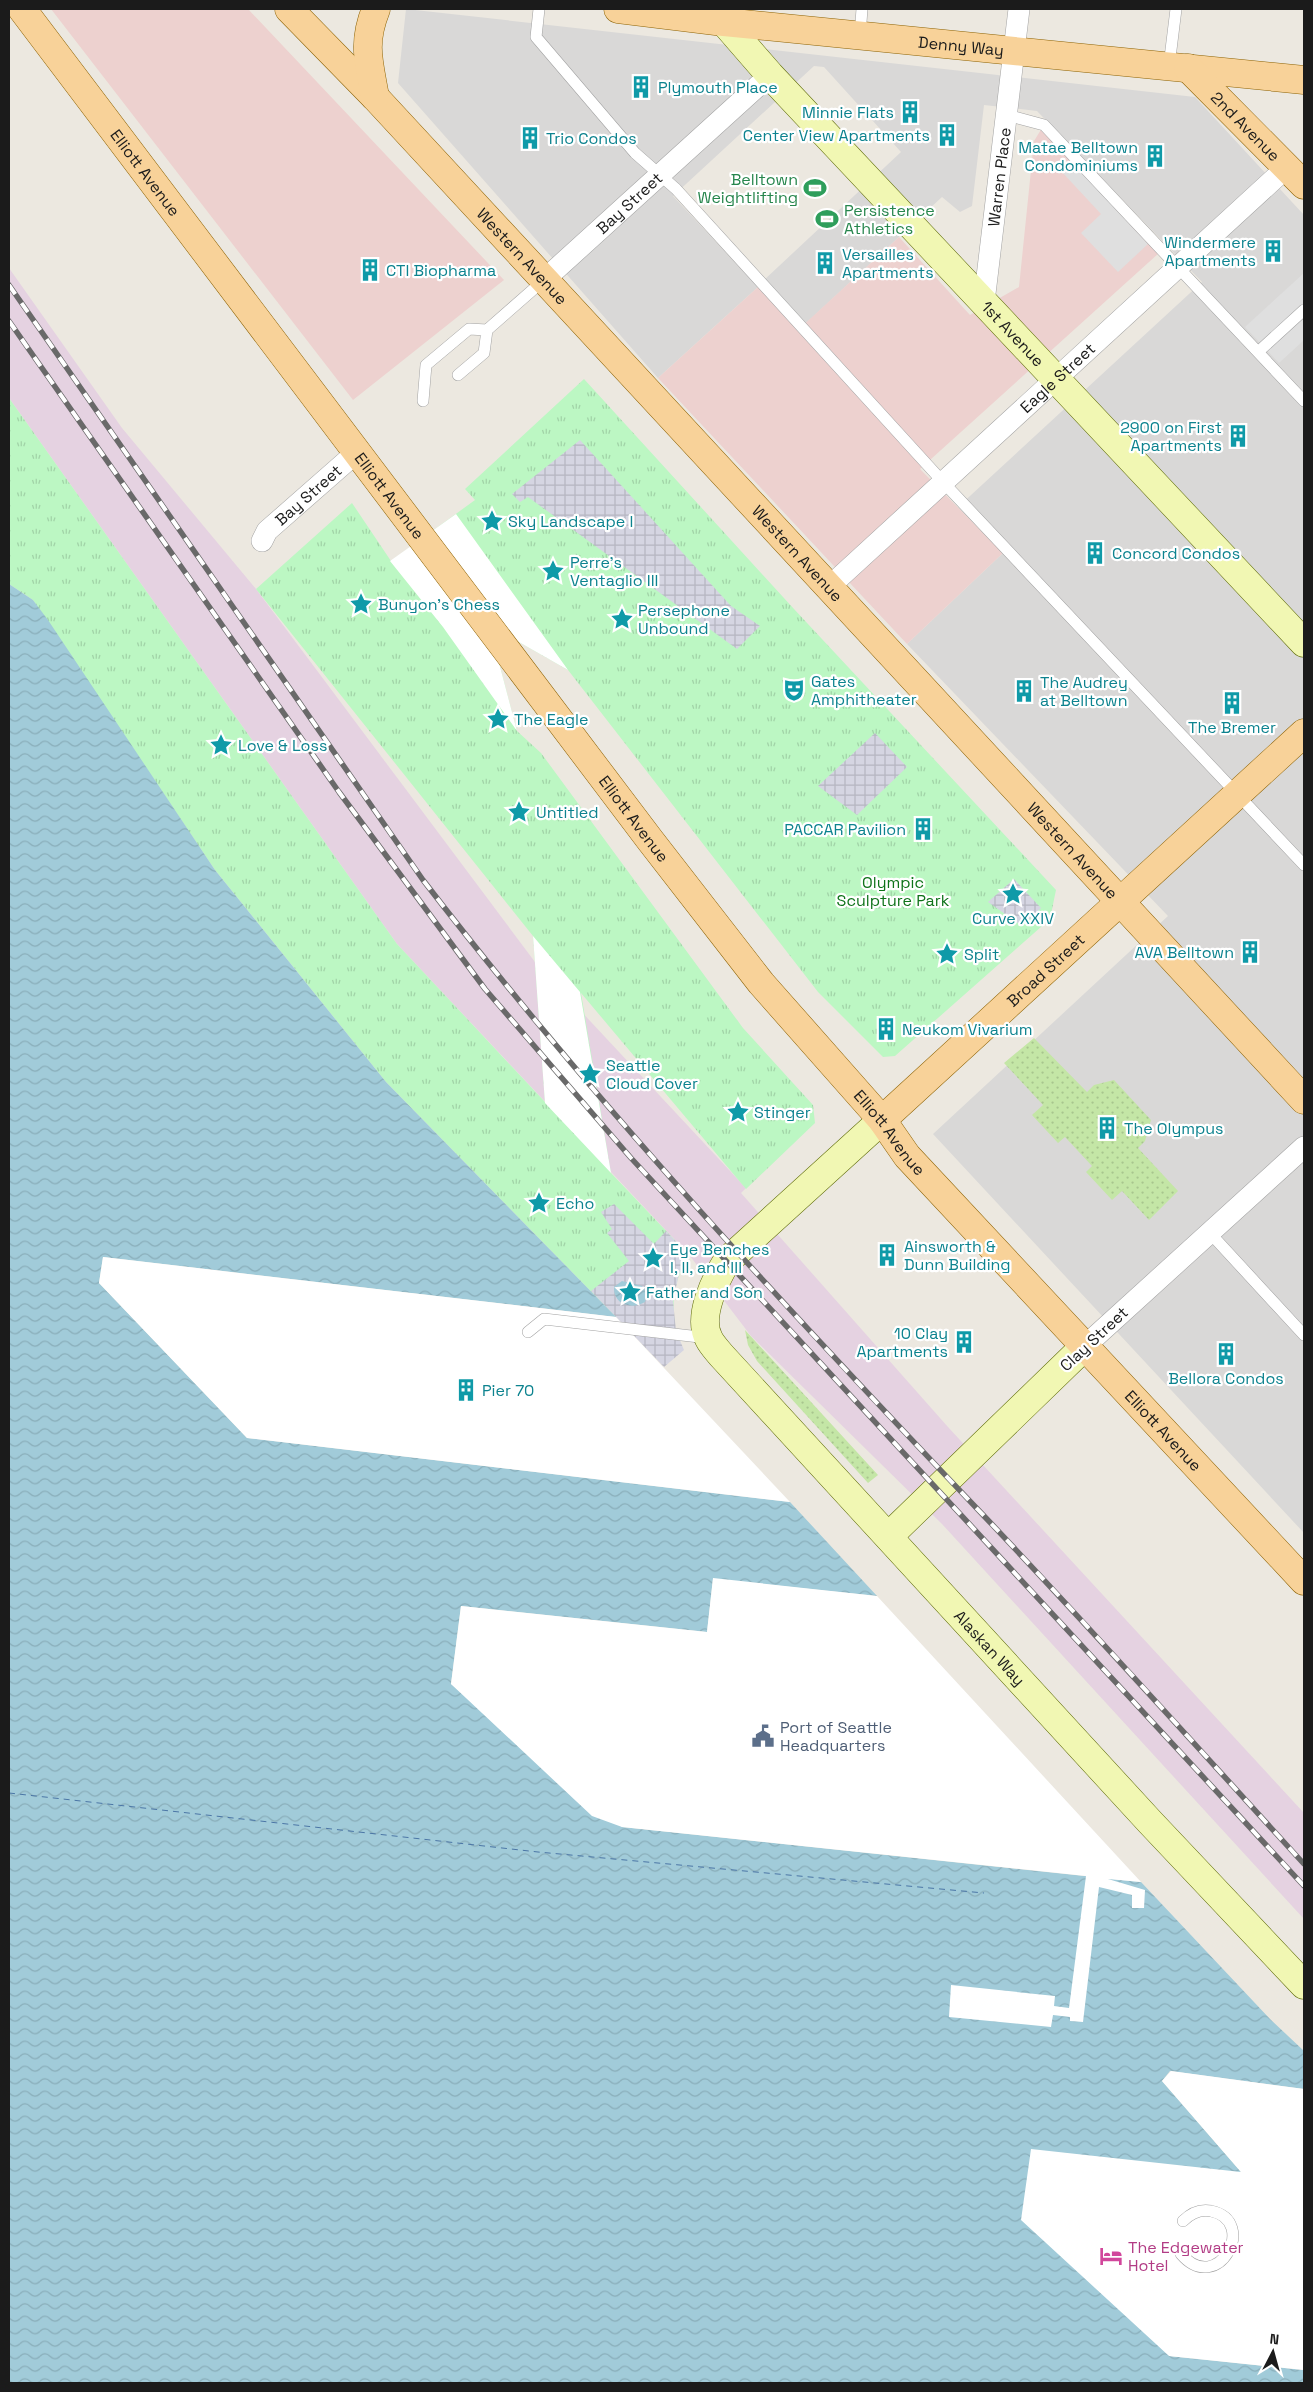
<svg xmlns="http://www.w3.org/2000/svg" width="1313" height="2392" font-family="'Space Grotesk',sans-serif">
  <defs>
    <pattern id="grass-dots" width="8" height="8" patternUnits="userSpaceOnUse" patternTransform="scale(1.25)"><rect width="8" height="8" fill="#c4e6a6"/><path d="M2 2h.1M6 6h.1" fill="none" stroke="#a8c58e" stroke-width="1.8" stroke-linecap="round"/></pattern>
    <pattern id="park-tufts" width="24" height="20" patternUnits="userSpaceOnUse" patternTransform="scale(1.25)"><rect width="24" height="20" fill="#bcf7c3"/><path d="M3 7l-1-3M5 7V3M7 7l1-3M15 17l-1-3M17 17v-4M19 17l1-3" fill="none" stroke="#a1d3a7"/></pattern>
    <pattern id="plaza-grid" width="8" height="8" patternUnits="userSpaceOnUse" patternTransform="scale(1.25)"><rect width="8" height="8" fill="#d5d5e2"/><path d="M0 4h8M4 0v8" fill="none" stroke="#b6b6c1"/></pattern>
    <pattern id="water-waves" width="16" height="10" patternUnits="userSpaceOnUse" patternTransform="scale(1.25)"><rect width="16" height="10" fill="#a1cbd9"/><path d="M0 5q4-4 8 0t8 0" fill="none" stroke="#8aaeba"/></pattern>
  </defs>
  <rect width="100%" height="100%" fill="#ece8e0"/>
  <!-- residential -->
  <path fill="#d9d8d7" d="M 406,9 L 1195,97 L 1304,215 L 1304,1533 L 933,1134 L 1168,916 L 907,644 L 1003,553 L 958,507 L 1202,282 L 1037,111 L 984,105 L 972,206 L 960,212 L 942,197 L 804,325 L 763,281 L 901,152 L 824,67 L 814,66 L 673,196 L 758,287 L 658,378 L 398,83 Z"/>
  <!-- commercial -->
  <path fill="#edd1cf" d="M 51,9 L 248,9 L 504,280 L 353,400 Z
    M 1042,128 L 1159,253 L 920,469 L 1003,553 L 907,644 L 658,378 L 758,287 L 798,330 L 899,237 L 970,315 L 1019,287 L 1034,141 Z"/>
  <!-- railway -->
  <path fill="#e5d2e1" d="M 9,268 L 122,428 L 256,589 L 535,962 L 746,1188 L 741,1193 L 948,1427 L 1304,1813 L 1304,1919 L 942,1524 L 751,1336 L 690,1256 L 397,944 L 9,398 Z"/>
  <!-- grass -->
  <path fill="url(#grass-dots)" d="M 1034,1038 L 1087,1092 L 1094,1085 L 1114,1080 L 1151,1120 L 1145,1141 L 1138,1148 L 1178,1191 L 1149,1220 L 1122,1191 L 1112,1200 L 1086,1172 L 1092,1166 L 1065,1137 L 1058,1143 L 1032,1115 L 1043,1105 L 1004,1063 Z
    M 745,1330 L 878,1475 L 868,1483 L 757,1361 L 748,1345 Z"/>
  <!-- park -->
  <path fill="url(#park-tufts)" d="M 584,379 L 794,609 L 1056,890 L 1050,919 L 895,1056 L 883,1057 L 818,992 L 568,670 L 489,625 L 517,731 L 541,753 L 743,1028 L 813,1105 L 815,1123 L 746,1189 L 581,993 L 611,1173 L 690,1256 C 675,1276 671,1300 675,1324 L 616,1317 L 386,1082 L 215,870 L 33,600 L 9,584 L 9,398 L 397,944 L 545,1102 L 533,936 L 256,589 L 352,503 L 391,561 L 475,500 L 465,489 Z"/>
  <!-- parking -->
  <path fill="#dfdfdf" d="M 1072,162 L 1148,244 L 1118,272 L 1081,233 L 1101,214 L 1061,171 Z
    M 1304,273 L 1304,340 L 1279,363 L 1245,327 Z"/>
  <!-- plaza -->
  <path fill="url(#plaza-grid)" d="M 580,440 L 731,606 L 760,626 L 737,649 L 528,497 L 520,502 L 512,494 Z
    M 875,733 L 907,767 L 857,815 L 818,786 Z
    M 1014,879 L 1041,908 L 1022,926 L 988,902 Z
    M 614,1204 L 654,1244 L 666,1231 L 690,1256 L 679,1274 L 673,1301 L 676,1331 L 684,1350 L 664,1367 L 591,1291 L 629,1261 L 607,1233 L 612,1229 L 601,1212 Z"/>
  <!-- water -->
  <path fill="url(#water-waves)" d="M 9,584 L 33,600 L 48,620 L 215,870 L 386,1082 L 616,1317 L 103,1257 L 99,1283 L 247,1438 L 790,1502 L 877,1596 L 713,1579 L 707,1632 L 461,1606 L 451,1684 L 622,1827 L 1141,1882 L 1270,2019 L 1304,2051 L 1304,2089 L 1170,2071 L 1162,2081 L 1241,2172 L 1169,2356 L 1304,2370 L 1304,2383 L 9,2383 Z
    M 622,1281 L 642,1286 L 647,1294 L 645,1302 C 632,1310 613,1305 614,1287 Z"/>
  <!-- pier -->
  <path fill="#fff" d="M 456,514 L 568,670 L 489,625 L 517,731 L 443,627 L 390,561 Z
    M 533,936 L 580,992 L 611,1173 L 545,1103 Z
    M 103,1257 L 616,1317 L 790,1502 L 247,1438 L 99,1283 Z
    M 713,1578 L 877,1596 L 1141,1882 L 1108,1879 L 1145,1890 L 1144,1908 L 1132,1908 L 1132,1895 L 1099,1887 L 1083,2022 L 1070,2021 L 1070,2017 L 1053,2015 L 1051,2027 L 949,2017 L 951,1985 L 1055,1996 L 1054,2006 L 1069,2008 L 1086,1876 L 622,1827 L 592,1816 L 451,1684 L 461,1606 L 707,1632 Z
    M 1171,2071 L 1304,2089 L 1304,2370 L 1169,2356 L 1021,2220 L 1031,2149 L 1241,2172 L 1162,2081 Z"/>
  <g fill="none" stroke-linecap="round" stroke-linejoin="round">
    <!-- ferry -->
    <path stroke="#4b76a6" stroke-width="1" stroke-dasharray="6 5" stroke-linecap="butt" d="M 9,1793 L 538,1852 L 984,1893"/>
    <defs>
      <path id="lane" d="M 539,9 L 536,37 L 635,153 L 676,189 L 943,482 L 1304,865
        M 860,35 L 862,9
        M 1169,66 L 1176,9
        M 1007,115 L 1044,125 L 1304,401
        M 487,330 L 544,280
        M 1258,352 L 1304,310
        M 458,375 L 484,353 L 487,330
        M 423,401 L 426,365 L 469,329 L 487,330
        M 1210,1233 L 1304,1335
        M 528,1332 L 544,1319 L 708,1338
        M 1181,2254 C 1218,2297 1259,2221 1211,2211 C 1200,2209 1191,2213 1183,2221"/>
      <g id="street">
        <path id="s1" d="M 544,280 L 770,75"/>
        <path id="s2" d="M 984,302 L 1019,9"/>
        <path id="s3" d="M 262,541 L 267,531 L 357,452"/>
        <path id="s4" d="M 829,587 L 1286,168"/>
        <path d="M 1085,1346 L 1304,1147"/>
      </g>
      <g id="secondary">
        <path id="s5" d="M 719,9 L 724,22 L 770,75 L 1304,643"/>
        <path id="s6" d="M 882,1120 L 727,1261 C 715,1280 697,1317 709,1339 C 712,1345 717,1350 721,1355 L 1150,1822 L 1304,1985"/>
        <path d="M 889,1536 L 1085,1346"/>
      </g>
      <g id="primary">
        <path id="s7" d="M 22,9 L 650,840 L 761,983 L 882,1120 L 907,1156 L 1304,1581"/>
        <path id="s8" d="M 289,9 L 375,97 L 1304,1100"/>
        <path id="s9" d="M 618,9 L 724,22 L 1304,80"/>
        <path id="s10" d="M 1188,68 L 1304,185"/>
        <path d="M 375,97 C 369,62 362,44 376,9"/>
        <path id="s11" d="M 882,1120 L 1304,733"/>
      </g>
    </defs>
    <!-- lane casing -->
    <use href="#lane" stroke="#a2a2a2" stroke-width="12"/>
    <!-- street casing -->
    <use href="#street" stroke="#a2a2a2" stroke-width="22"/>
    <!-- secondary casing -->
    <use href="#secondary" stroke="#5e6b08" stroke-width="29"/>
    <!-- primary casing -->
    <use href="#primary" stroke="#8d6305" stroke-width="29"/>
    <!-- lane -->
    <use href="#lane" stroke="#fff" stroke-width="11"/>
    <!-- street -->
    <use href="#street" stroke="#fff" stroke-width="21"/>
    <!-- secondary -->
    <use href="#secondary" stroke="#f1f7b3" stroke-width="28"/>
    <!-- primary -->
    <use href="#primary" stroke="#f8d299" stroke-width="28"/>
    <defs>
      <path id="rail" d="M 9,285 L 423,880 C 596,1105 790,1312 985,1517 C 1093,1631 1198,1748 1304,1864
        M 9,321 L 339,792 L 485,989 L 631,1158 L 1304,1886"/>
    </defs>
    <!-- rail casing -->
    <use href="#rail" stroke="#696969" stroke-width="5.5"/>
    <!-- rail -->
    <use href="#rail" stroke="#fff" stroke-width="4" stroke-dasharray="11" stroke-linecap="butt"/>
  </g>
  <!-- icons -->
  <defs>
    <symbol id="building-bare" viewBox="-9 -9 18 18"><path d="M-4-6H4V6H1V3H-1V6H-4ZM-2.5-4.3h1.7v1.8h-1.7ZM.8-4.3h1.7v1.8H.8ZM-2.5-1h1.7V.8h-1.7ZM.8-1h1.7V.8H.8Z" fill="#0f9aa8" stroke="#fff" stroke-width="2.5" paint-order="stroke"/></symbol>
    <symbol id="stadium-bare" viewBox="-9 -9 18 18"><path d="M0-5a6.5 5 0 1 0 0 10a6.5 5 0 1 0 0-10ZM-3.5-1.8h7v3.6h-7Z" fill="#2e9e5b" stroke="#fff" stroke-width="2.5" paint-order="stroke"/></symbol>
    <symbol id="sight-bare" viewBox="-9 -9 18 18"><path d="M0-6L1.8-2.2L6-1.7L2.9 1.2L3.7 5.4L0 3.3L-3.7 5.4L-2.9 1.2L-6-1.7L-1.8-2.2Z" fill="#0f9aa8" stroke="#fff" stroke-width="2.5" paint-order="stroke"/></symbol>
    <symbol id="theatre-bare" viewBox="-9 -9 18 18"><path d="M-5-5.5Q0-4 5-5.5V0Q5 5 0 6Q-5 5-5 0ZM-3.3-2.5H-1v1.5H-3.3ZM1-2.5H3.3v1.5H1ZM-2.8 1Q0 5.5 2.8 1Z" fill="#0f9aa8" stroke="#fff" stroke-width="2.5" paint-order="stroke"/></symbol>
    <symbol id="civic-bare" viewBox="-9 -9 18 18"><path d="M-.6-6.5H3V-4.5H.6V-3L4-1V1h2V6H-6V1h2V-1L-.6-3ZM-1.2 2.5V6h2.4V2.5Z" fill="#5c6f8a" stroke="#fff" stroke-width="2.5" paint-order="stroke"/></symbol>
    <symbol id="hotel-bare" viewBox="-9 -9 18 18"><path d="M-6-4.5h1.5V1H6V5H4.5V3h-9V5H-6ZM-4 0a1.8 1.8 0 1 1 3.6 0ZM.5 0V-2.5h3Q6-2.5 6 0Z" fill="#d1479c" stroke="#fff" stroke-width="2.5" paint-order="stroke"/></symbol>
  </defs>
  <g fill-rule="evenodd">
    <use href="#building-bare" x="625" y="71" width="32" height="32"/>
    <use href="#building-bare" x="894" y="96" width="32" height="32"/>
    <use href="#building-bare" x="931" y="119" width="32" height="32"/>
    <use href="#building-bare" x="514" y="122" width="32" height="32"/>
    <use href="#building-bare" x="1139" y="140" width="32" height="32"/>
    <use href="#stadium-bare" x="799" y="172" width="32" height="32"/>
    <use href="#stadium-bare" x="811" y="203" width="32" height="32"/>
    <use href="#building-bare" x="1257" y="235" width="32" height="32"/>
    <use href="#building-bare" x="809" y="247" width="32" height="32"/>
    <use href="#building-bare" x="354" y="254" width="32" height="32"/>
    <use href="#building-bare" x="1222" y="420" width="32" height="32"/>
    <use href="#sight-bare" x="476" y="505" width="32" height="32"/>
    <use href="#building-bare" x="1079" y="537" width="32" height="32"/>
    <use href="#sight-bare" x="537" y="555" width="32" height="32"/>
    <use href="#sight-bare" x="345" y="588" width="32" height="32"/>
    <use href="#sight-bare" x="606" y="603" width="32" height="32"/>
    <use href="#theatre-bare" x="778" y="674" width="32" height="32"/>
    <use href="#building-bare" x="1008" y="675" width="32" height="32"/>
    <use href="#building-bare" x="1216" y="687" width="32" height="32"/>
    <use href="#sight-bare" x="482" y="703" width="32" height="32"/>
    <use href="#sight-bare" x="205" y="729" width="32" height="32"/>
    <use href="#sight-bare" x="503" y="796" width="32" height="32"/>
    <use href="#building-bare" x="907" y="813" width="32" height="32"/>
    <use href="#sight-bare" x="997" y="878" width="32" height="32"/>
    <use href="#building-bare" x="1234" y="936" width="32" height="32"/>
    <use href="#sight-bare" x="931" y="938" width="32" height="32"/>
    <use href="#building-bare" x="870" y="1013" width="32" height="32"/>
    <use href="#sight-bare" x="574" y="1058" width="32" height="32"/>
    <use href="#sight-bare" x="722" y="1096" width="32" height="32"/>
    <use href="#building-bare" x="1091" y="1112" width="32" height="32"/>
    <use href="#sight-bare" x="523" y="1187" width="32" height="32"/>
    <use href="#building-bare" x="871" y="1239" width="32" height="32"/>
    <use href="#sight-bare" x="637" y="1242" width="32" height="32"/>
    <use href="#sight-bare" x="614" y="1276" width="32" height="32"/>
    <use href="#building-bare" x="948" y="1326" width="32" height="32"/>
    <use href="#building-bare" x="1210" y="1338" width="32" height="32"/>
    <use href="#building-bare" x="450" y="1374" width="32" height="32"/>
    <use href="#civic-bare" x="747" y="1720" width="32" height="32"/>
    <use href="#hotel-bare" x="1095" y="2240" width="32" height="32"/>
  </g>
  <g text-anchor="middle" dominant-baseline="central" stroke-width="4.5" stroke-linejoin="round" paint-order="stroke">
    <!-- street labels -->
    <g font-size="16" fill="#1b1b1b" stroke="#fff">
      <text stroke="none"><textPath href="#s9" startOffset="345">Denny Way</textPath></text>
      <text stroke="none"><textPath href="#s10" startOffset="82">2nd Avenue</textPath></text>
      <text stroke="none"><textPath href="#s7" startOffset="205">Elliott Avenue</textPath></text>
      <text stroke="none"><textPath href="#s2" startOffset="126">Warren Place</textPath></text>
      <text stroke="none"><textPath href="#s1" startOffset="115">Bay Street</textPath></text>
      <text stroke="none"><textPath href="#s8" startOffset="340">Western Avenue</textPath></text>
      <text stroke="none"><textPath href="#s5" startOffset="439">1st Avenue</textPath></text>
      <text stroke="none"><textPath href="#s4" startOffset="310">Eagle Street</textPath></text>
      <text stroke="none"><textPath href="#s3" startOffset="66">Bay Street</textPath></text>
      <text stroke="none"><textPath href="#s7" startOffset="610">Elliott Avenue</textPath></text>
      <text stroke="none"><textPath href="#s8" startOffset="745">Western Avenue</textPath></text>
      <text stroke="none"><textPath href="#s7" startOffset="1015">Elliott Avenue</textPath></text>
      <text stroke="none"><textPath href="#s8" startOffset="1150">Western Avenue</textPath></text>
      <text stroke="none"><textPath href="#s11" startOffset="222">Broad Street</textPath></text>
      <text stroke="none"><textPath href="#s7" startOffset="1420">Elliott Avenue</textPath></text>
      <text transform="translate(1094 1339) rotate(-43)">Clay Street</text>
      <text stroke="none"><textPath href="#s7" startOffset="1825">Elliott Avenue</textPath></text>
      <text stroke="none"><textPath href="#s6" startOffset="710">Alaskan Way</textPath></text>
    </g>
    <!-- culture labels -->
    <g font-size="16" fill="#0d838f" stroke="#fff" text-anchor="start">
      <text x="658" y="87">Plymouth Place</text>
      <text x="894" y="112" text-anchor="end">Minnie Flats</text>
      <text x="930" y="135" text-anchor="end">Center View Apartments</text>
      <text x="546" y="138">Trio Condos</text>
      <text x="1138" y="147" text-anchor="end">Matae Belltown<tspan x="1138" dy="18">Condominiums</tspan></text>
      <text x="1256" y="242" text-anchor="end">Windermere<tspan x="1256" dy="18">Apartments</tspan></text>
      <text x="842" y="254">Versailles<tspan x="842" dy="18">Apartments</tspan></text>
      <text x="386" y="270">CTI Biopharma</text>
      <text x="1222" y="427" text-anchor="end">2900 on First<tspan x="1222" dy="18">Apartments</tspan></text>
      <text x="508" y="521">Sky Landscape I</text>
      <text x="1112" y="553">Concord Condos</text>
      <text x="570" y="562">Perre’s<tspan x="570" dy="18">Ventaglio III</tspan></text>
      <text x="378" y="604">Bunyon's Chess</text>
      <text x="638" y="610">Persephone<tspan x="638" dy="18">Unbound</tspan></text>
      <text x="811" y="681">Gates<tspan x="811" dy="18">Amphitheater</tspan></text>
      <text x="1040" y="682">The Audrey<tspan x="1040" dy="18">at Belltown</tspan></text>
      <text x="514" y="719">The Eagle</text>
      <text x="1232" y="727" text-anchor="middle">The Bremer</text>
      <text x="238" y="745">Love &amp; Loss</text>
      <text x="536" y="812">Untitled</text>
      <text x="906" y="829" text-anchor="end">PACCAR Pavilion</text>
      <text x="1013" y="918" text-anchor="middle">Curve XXIV</text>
      <text x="1234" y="952" text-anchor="end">AVA Belltown</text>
      <text x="964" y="954">Split</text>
      <text x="902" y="1029">Neukom Vivarium</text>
      <text x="606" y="1065">Seattle<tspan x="606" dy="18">Cloud Cover</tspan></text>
      <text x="754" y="1112">Stinger</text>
      <text x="1124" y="1128">The Olympus</text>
      <text x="556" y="1203">Echo</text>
      <text x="904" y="1246">Ainsworth &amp;<tspan x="904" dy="18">Dunn Building</tspan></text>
      <text x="670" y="1249">Eye Benches<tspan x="670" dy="18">I, II, and III</tspan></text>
      <text x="646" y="1292">Father and Son</text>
      <text x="948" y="1333" text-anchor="end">10 Clay<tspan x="948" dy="18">Apartments</tspan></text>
      <text x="1226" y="1378" text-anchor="middle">Bellora Condos</text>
      <text x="482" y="1390">Pier 70</text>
    </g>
    <!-- leisure labels -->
    <g font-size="16" fill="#27864d" stroke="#fff" text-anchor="end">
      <text x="798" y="179">Belltown<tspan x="798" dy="18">Weightlifting</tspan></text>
      <text x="844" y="210" text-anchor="start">Persistence<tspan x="844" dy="18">Athletics</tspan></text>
    </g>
    <!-- park labels -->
    <g font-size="16" fill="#0e7319" stroke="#fff">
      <text x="893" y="882">Olympic<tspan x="893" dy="18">Sculpture Park</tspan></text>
    </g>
    <!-- service labels -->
    <g font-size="16" fill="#4e5e75" stroke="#fff" text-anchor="start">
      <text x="780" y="1727">Port of Seattle<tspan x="780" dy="18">Headquarters</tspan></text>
    </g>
    <!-- hotel labels -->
    <g font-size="16" fill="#b23c85" stroke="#fff" text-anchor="start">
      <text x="1128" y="2247">The Edgewater<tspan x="1128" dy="18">Hotel</tspan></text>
    </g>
  </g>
  <!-- border -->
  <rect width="1313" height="2392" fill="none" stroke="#1b1b1b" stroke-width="20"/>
  <!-- north arrow -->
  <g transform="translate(1273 2352) rotate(6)" stroke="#ffffff" stroke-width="4" paint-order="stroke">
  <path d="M0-4L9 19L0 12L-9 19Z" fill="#1b1b1b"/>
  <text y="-8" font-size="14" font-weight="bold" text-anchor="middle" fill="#1b1b1b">N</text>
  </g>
</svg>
